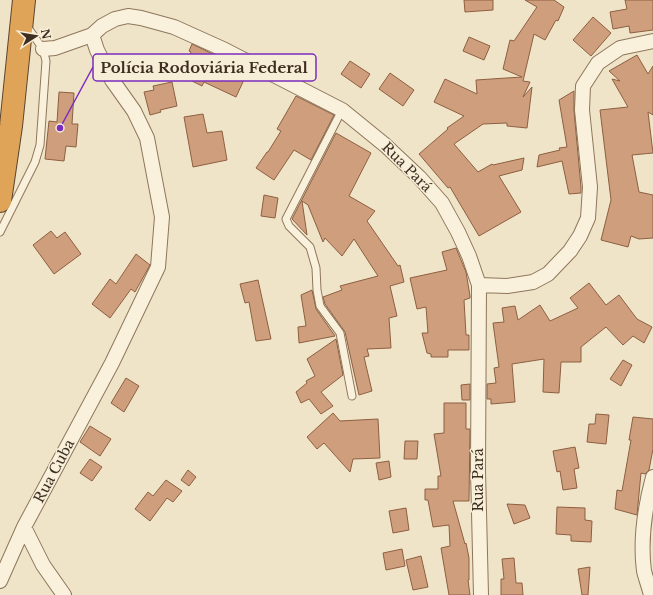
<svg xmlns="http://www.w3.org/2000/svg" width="653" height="595" font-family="'Libre Baskerville',serif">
  <rect width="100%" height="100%" fill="#f0e4c8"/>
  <!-- building -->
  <path fill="#cf9f7d" stroke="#8d5f41" d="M 464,0 L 493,0 L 493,10 L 465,12 Z
    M 525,0 L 554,0 L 564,7 L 558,21 L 556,20 L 545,40 L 534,34 L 523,81 L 530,82 L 523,97 L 532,87 L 527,128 L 507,126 L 507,123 L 483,124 L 454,144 L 478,172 L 492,164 L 493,165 L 524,158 L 522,170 L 499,176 L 521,212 L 479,236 L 450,187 L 448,188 L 419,154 L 448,129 L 447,128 L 464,116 L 434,102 L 445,79 L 477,94 L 476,80 L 522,77 L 503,69 L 510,40 L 514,41 L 537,7 Z
    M 625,0 L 653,0 L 653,30 L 630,33 L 629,26 L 613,29 L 610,12 L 627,9 Z
    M 593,17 L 611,33 L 591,56 L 573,40 Z
    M 469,37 L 490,46 L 484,60 L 463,51 Z
    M 192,44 L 248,71 L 236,97 L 204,82 L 202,86 L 180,75 L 191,52 L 189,51 Z
    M 637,55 L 648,74 L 653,66 L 653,115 L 648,112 L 653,153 L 632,155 L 639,192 L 653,195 L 653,238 L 639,239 L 631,236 L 628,247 L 601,240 L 611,200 L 600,110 L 628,107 L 612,79 L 620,81 L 609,71 Z
    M 350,61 L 370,74 L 361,88 L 341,74 Z
    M 390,73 L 414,90 L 403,106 L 379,89 Z
    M 172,82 L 177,106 L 160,110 L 161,112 L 150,115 L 144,92 L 154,90 L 153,86 Z
    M 574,91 L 574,111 L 581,187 L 581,193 L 569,194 L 562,161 L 537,167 L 539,155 L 560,150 L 559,148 L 567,147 L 559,100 Z
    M 59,92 L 74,93 L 72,124 L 78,124 L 76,147 L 66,146 L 64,161 L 45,159 L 49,121 L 57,122 Z
    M 296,96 L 334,115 L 311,160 L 294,150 L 274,180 L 256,168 L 267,152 L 268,152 L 281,131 L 277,129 Z
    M 203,114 L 207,133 L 222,131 L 227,160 L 193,167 L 184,117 Z
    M 336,133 L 371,153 L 349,196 L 375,211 L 367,221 L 398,266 L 400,265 L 404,282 L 390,286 L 397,316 L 389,318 L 391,348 L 367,349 L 369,356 L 364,357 L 372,391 L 359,395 L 345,332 L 325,304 L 323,297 L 342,290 L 340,286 L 378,276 L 354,239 L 342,256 L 325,238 L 323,242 L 308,205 L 302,201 L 307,235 L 292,219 Z
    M 264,195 L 278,198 L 275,218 L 261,216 Z
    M 51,231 L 57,238 L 65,232 L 81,254 L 54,274 L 33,245 Z
    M 456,248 L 466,272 L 470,296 L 470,298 L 464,300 L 466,335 L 469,335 L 469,350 L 448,350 L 448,357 L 431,357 L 431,354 L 427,353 L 422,333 L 428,333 L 426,307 L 417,309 L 410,278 L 447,270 L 442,252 Z
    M 136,254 L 150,265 L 135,292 L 131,289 L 110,318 L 92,304 L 110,279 L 116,284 Z
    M 258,280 L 271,339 L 256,341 L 249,302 L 245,303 L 240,284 Z
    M 589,283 L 606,305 L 619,295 L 637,319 L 652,327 L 644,343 L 633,336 L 623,345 L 606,327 L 581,347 L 581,362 L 561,362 L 559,393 L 543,392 L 544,359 L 512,364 L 515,402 L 491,404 L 491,399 L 487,399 L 487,384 L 496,383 L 494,368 L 499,367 L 493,323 L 504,322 L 502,308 L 515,306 L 518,320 L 540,305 L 550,321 L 578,308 L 570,298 Z
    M 312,290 L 316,309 L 335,336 L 299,343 L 298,327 L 306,326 L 301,295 Z
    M 336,339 L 343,375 L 321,392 L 333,406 L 321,414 L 309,399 L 301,403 L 296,392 L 307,383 L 306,381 L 315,376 L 307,359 Z
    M 623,360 L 632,365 L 621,386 L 610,379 Z
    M 126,378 L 139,386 L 124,412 L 111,403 Z
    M 470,384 L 470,400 L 462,400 L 461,385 Z
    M 444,403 L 466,403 L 466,429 L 470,429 L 469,501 L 453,501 L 465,544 L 466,543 L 469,558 L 469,580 L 468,580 L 470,595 L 449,595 L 441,548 L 450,546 L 449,525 L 433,527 L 428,500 L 425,500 L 425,489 L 438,489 L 438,476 L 441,476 L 434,434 L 444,433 Z
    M 333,413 L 340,421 L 378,419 L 380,458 L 353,459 L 350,472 L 324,443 L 317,449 L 307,437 Z
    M 596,414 L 609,415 L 606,444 L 587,442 L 589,424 L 595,424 Z
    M 633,417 L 653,419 L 653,449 L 649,470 L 645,474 L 641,473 L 637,515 L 615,509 L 617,490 L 622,491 L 631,440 L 629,440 Z
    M 90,426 L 111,439 L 100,456 L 80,442 Z
    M 405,441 L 418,441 L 417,459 L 404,459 Z
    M 575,447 L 579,468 L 574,469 L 577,488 L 563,490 L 560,471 L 557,472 L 553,451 Z
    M 90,459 L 102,467 L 92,481 L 80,473 Z
    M 389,461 L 391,477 L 379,480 L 376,463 Z
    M 188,470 L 196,477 L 189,486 L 181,480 Z
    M 166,480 L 182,491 L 173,502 L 167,498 L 150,521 L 135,509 L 148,492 L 153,496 Z
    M 507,504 L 525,505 L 530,518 L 514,524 Z
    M 557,507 L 585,508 L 585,520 L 592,521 L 591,542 L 571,541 L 571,535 L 556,534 Z
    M 406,508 L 409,530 L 393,533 L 389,511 Z
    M 402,549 L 405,566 L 386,570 L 383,553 Z
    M 421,556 L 428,587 L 413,590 L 406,560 Z
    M 514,558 L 516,583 L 522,583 L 523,595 L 501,595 L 501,579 L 504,579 L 502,559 Z
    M 590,567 L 588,595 L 582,595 L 578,569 Z"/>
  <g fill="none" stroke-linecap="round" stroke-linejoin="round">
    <defs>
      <path id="lane" d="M 342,110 L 286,219 L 289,226 L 310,247 L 316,268 L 317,290 L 320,306 L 340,333 L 352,396
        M 0,232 L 35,162 L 40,145 L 46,61 L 43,49 L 26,25"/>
      <path id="street" d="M 43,49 L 55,48 L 92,35
        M 479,285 L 507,286 L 533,282 L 548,274 L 570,251 L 580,236 L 588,218 L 590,187 L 582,110 L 583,86 L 598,63 L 620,48 L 653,41
        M 24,527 L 43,565 L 64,595
        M 0,581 L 24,527 L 112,363 L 158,267 L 162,217 L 147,138 L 134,111 L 112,80 L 97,50 L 92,35 L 102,26 L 115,19 L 128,16 L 141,18 L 174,27 L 225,50 L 342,110 L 385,145 L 419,177 L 442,203 L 458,232 L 469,256 L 479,285 L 478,470 L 481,595
        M 651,595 C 649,587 646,579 644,571 C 640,541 645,507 653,477"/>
      <path id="highway" d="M 0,201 L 11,126 L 24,0"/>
    </defs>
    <!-- lane casing -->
    <use href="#lane" stroke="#8d765c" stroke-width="9"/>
    <!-- street casing -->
    <use href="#street" stroke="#8d765c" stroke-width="16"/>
    <!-- highway casing -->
    <use href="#highway" stroke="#5b4430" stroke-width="24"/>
    <!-- lane -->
    <use href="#lane" stroke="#faf1dc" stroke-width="7"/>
    <!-- street -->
    <use href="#street" stroke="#faf1dc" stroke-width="14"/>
    <!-- highway -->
    <use href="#highway" stroke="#e0a458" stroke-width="22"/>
  </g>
  <g text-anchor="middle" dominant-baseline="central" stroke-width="3" stroke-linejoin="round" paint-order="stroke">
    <!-- street labels -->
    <g font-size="14" fill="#3d2e20" stroke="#f7eed8">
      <text transform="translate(407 167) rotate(45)">Rua Pará</text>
      <text transform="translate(54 471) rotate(-62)">Rua Cuba</text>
      <text transform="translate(478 480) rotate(-90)">Rua Pará</text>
    </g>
  </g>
  <!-- callouts -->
  <path fill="none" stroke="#7b2cbf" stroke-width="1.5" d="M60 128L93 67"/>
  <circle fill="#7b2cbf" stroke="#f7eed8" stroke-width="1.5" cx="60" cy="128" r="4"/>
  <rect fill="#f7eed8" stroke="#7b2cbf" stroke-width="1.5" x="93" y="54" width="223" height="27" rx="4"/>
  <g font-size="15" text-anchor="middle" font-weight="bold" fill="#3d2e20">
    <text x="204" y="73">Polícia Rodoviária Federal</text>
  </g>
  <!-- north arrow -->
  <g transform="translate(36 36) rotate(78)" stroke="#f7eed8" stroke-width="3" paint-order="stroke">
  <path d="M0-3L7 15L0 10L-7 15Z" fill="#3d2e20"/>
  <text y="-6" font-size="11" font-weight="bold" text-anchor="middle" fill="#3d2e20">N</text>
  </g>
</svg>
